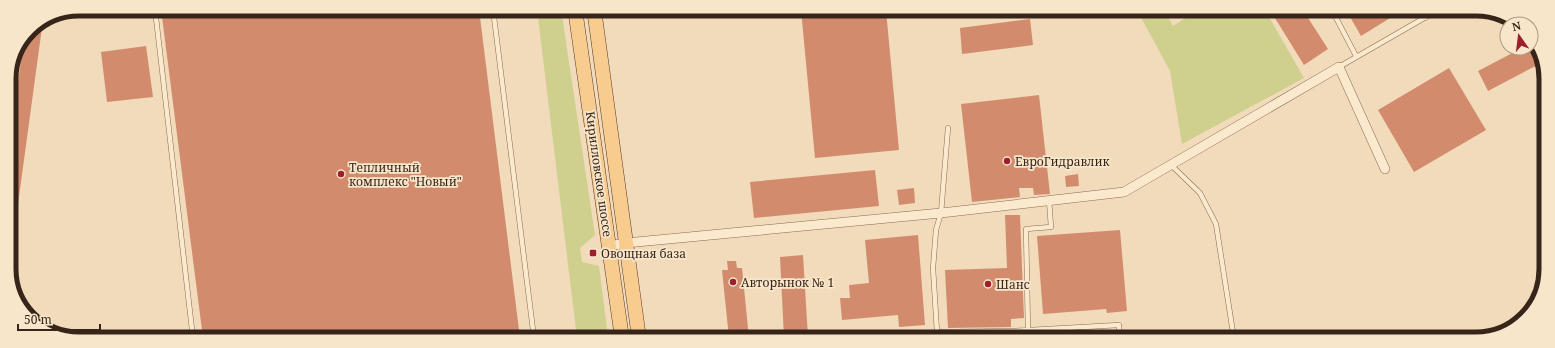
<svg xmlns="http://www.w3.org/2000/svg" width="1555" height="348" font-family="'Noto Serif',serif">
  <rect width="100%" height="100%" fill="#f1dbbb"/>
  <!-- green -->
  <path fill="#cfcf8e" d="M 537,9 L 561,9 L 595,235 L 580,248 L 582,262 L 599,266 L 608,338 L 577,338 Z
    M 1137,10 L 1164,10 L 1173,26 L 1198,10 L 1265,10 L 1304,78 L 1182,144 L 1170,71 Z"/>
  <!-- building -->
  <path fill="#d28c6d" d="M 161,9 L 479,9 L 520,338 L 203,338 Z
    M 801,10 L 886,10 L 899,150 L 815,158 Z
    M 1270,10 L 1303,10 L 1328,49 L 1304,65 Z
    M 1346,10 L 1403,10 L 1361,36 Z
    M 1030,19 L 1033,45 L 962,54 L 960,28 Z
    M 43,20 L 15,226 L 10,226 L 10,141 L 23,45 L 30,29 Z
    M 146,46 L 153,97 L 107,102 L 101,52 Z
    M 1522,48 L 1535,48 L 1543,62 L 1488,91 L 1478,71 Z
    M 1449,68 L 1486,130 L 1414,172 L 1378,110 Z
    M 1039,95 L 1050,194 L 1034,195 L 1033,188 L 1019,188 L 1020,197 L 972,202 L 961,104 Z
    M 875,170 L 879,206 L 754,218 L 750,182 Z
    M 1078,174 L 1079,186 L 1066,187 L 1065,176 Z
    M 914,188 L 915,203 L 899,205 L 897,190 Z
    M 1005,215 L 1020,215 L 1024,318 L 1011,319 L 1011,327 L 948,328 L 945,270 L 1007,268 Z
    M 1120,230 L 1127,311 L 1107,313 L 1106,309 L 1043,314 L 1037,236 Z
    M 918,235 L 925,325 L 899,327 L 898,315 L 842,320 L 840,298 L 850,298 L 849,285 L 869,283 L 865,240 Z
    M 803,255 L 808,337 L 784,338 L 780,257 Z
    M 727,261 L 736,261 L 737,268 L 742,268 L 749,338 L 729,338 L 722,270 L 728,270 Z"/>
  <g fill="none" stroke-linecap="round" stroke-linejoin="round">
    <defs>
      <path id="service" d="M 155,9 L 193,338
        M 493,9 L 534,338
        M 1332,10 L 1356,56
        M 1420,10 L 1425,18
        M 1339,67 L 1438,10
        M 9,76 L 9,74
        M 1171,165 L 1200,193 L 1216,224 L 1234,339
        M 1028,330 L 1026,229 L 1051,227 L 1049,200
        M 937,332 L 933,268 L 936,230 L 941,213 L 948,128
        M 888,338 L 937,332 L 1013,331 L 1119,325 L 1120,339
        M 1013,338 L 1013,331"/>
      <path id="minor" d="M 609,246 L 626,243 L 941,213 L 1124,192 L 1339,67 L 1385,169"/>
      <path id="primary" d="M 575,9 L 622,338
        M 594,9 L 639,338"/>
    </defs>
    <!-- service casing -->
    <use href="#service" stroke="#896a54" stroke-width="5.5"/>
    <!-- minor casing -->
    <use href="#minor" stroke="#896a54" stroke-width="10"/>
    <!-- primary casing -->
    <use href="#primary" stroke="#563929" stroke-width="15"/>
    <!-- service -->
    <use href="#service" stroke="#fbe9ce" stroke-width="4.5"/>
    <!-- minor -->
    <use href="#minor" stroke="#fbe9ce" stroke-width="9"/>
    <!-- primary -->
    <use href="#primary" stroke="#f8cb8e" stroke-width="14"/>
  </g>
  <!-- markers -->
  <g fill="#9c1f2e" stroke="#f8e6cb" stroke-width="1.5">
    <circle cx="1007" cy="161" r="4"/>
    <circle cx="341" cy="174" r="4"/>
    <rect x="589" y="249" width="8" height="8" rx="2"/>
    <circle cx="733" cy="282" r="4"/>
    <circle cx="988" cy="284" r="4"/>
  </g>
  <g text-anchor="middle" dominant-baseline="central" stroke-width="3.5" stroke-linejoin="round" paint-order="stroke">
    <!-- poi labels -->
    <g font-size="12" fill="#37251a" stroke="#f8e6cb" text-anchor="start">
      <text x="1015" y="161">ЕвроГидравлик</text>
      <text x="349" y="167">Тепличный<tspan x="349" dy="14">комплекс "Новый"</tspan></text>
      <text x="601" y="253">Овощная база</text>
      <text x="741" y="282">Авторынок № 1</text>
      <text x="996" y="284">Шанс</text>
    </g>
    <!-- street labels -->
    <g font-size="12" fill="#37251a" stroke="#f8e6cb">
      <text transform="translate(599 174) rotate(82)">Кирилловское шоссе</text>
    </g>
  </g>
  <!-- crop -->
  <path d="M0 0H1555V348H0ZM79 16H1476A63 63 0 0 1 1539 79V269A63 63 0 0 1 1476 332H79A63 63 0 0 1 16 269V79A63 63 0 0 1 79 16Z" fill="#f8e6cb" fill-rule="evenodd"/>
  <path fill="none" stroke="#37251a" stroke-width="5" d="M79 16H1476A63 63 0 0 1 1539 79V269A63 63 0 0 1 1476 332H79A63 63 0 0 1 16 269V79A63 63 0 0 1 79 16Z"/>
  <!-- north arrow -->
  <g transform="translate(1519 36) rotate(346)"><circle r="19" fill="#f8e6cb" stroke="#ab9984"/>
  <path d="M0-3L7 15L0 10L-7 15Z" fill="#9c1f2e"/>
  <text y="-6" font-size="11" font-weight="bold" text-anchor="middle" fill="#37251a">N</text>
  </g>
  <!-- scale -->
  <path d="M18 324v6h82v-6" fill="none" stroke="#37251a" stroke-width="2"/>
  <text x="24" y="324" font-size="12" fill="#37251a" stroke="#f8e6cb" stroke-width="3" paint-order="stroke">50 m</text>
</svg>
